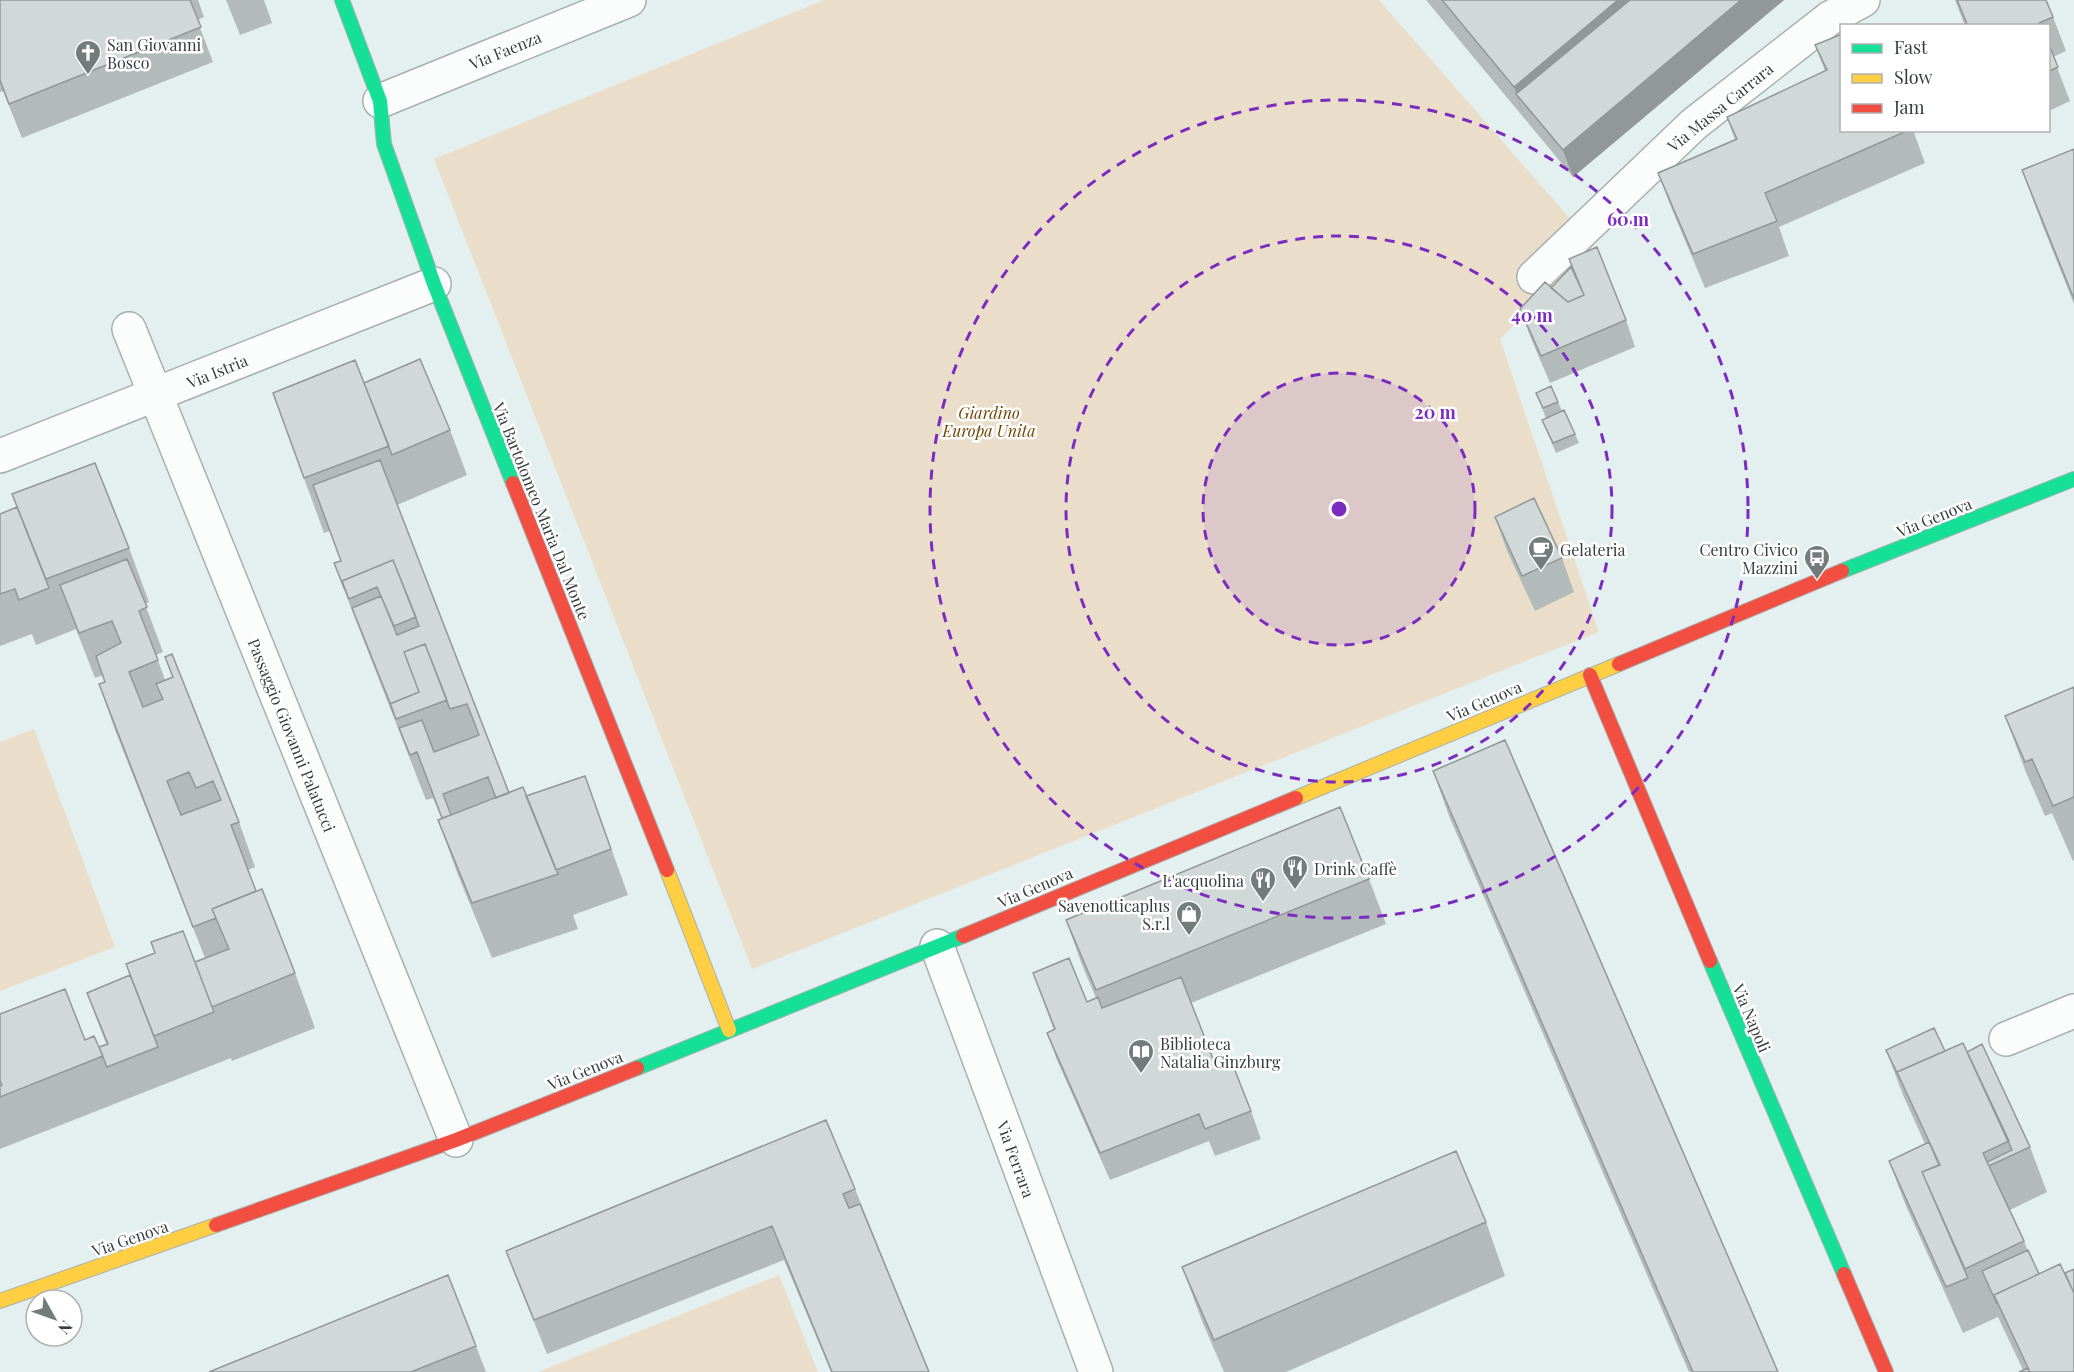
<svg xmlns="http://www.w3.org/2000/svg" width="2074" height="1372" font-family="'Playfair Display',serif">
  <rect width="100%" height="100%" fill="#e4f0ef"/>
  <!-- green -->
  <path fill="#eadecb" d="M 824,0 L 1379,0 L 1594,246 L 1500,339 L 1599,632 L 752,969 L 434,159 Z
    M 34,729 L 115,947 L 0,991 L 0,742 Z
    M 779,1275 L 818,1372 L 538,1372 Z"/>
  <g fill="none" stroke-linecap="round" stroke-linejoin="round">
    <defs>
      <path id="street" d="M 380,101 L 629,0
        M 1534,277 L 1694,124 L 1830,18 L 1863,0
        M 129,329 L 456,1140
        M 0,456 L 434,284
        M 937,946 L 1096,1372
        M 2006,1039 L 2074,1011"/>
      <path id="fast" d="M 342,0 L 380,101 L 384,144 L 434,284 L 513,483
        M 1842,571 L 2074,479
        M 1710,961 L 1844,1274
        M 637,1068 L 963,936"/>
      <path id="slow" d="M 1296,798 L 1619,664
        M 667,870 L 729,1030
        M 0,1301 L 216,1225"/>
      <path id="jam" d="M 513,483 L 667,870
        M 1619,664 L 1842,571
        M 1590,675 L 1710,961
        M 963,936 L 1296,798
        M 216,1225 L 456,1140 L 637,1068
        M 1844,1274 L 1886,1372"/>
    </defs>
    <!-- street casing -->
    <use href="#street" stroke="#a7b0af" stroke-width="36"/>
    <!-- fast casing -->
    <use href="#fast" stroke="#a7b0af" stroke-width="16"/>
    <!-- slow casing -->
    <use href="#slow" stroke="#a7b0af" stroke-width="16"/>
    <!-- jam casing -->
    <use href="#jam" stroke="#a7b0af" stroke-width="16"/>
    <!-- street -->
    <use href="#street" stroke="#fbfdfd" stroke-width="33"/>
    <!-- fast -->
    <use href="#fast" stroke="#16e098" stroke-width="14"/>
    <!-- slow -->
    <use href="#slow" stroke="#ffcf43" stroke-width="14"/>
    <!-- jam -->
    <use href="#jam" stroke="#f24e42" stroke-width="14"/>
  </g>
  <!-- wall -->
  <path fill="#b3baba" d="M 0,0 L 198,0 L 204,17 L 197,20 L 213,62 L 22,138 L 3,91 L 0,92 Z
    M 226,0 L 264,0 L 272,23 L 240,35 Z
    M 1426,0 L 1784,0 L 1573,177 Z
    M 1955,0 L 2046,0 L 2053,17 L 2066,51 L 2053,57 L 2070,101 L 2049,111 L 2049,26 L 1965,26 Z
    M 1842,34 L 1842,130 L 1913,130 L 1925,163 L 1779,227 L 1789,256 L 1705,288 L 1671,207 L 1658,173 L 1735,140 L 1727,117 L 1825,71 L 1815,45 Z
    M 2074,149 L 2074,304 L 2042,224 L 2022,170 Z
    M 1569,259 L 1626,320 L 1635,347 L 1550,383 L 1530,336 L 1520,309 L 1551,288 L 1572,268 Z
    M 364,383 L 450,430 L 467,475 L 397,505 L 509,793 L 526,796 L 585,776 L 628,895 L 573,915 L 578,929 L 492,958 L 458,875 L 438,820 L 442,819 L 433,798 L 426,800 L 351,608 L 334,563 L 341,561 L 330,531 L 324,533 L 273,393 Z
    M 1536,393 L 1558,402 L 1562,411 L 1575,434 L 1579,443 L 1556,453 L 1542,420 L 1546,418 Z
    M 12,494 L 129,548 L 149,602 L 145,604 L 163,652 L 156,655 L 165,680 L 172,677 L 165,657 L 239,822 L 255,867 L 248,870 L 256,891 L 295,973 L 315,1028 L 232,1061 L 231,1058 L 0,1149 L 0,1014 L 85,1040 L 99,1047 L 106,1044 L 87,993 L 195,962 L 205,958 L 115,730 L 99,684 L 105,682 L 103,675 L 95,678 L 76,629 L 36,645 L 32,634 L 0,646 L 0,514 L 17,507 Z
    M 1495,517 L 1562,558 L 1574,592 L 1535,611 L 1507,551 Z
    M 2074,687 L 2074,860 L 2073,861 L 2052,813 L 2045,816 L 2025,770 L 2005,716 Z
    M 1433,771 L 1778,1372 L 1689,1372 L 1449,816 Z
    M 1369,879 L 1386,924 L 1191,1003 L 1217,1069 L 1251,1111 L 1261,1139 L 1215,1156 L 1209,1141 L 1110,1180 L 1057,1060 L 1047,1033 L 1054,1030 L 1033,973 L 1087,1002 L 1096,998 L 1082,965 L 1066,920 Z
    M 1886,1050 L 1967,1052 L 2030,1147 L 2047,1192 L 2010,1210 L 2024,1241 L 2074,1372 L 2023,1370 L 1998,1317 L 1963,1333 L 1906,1206 L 1889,1161 L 1925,1144 L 1903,1095 Z
    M 855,1189 L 929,1372 L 831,1372 L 784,1260 L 547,1354 L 519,1285 L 506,1251 Z
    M 1486,1222 L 1505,1276 L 1286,1372 L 1224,1372 L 1202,1321 L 1182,1267 Z
    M 476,1346 L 486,1372 L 209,1372 Z"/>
  <!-- shaded-wall -->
  <path fill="#929797" d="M 1618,0 L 1672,0 L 1516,94 L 1526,121 L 1514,87 Z
    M 1741,0 L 1784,0 L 1573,177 L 1563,150 Z"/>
  <!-- building -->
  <path fill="#d0d8d8" stroke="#929797" stroke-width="1.5" fill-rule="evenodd" d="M 0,0 L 190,0 L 201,27 L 9,104 L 0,80 Z
    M 1442,0 L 1618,0 L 1514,87 Z
    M 1630,0 L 1741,0 L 1563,150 L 1516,94 Z
    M 1957,0 L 2046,0 L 2053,17 L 2039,23 L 2040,26 L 1968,26 Z
    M 1842,34 L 1842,130 L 1909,130 L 1765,193 L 1777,221 L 1693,254 L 1658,173 L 1737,139 L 1727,117 L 1827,70 L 1815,45 Z
    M 2049,45 L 2058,67 L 2049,71 Z
    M 2074,149 L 2074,299 L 2022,170 Z
    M 1597,247 L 1626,320 L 1541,356 L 1520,309 L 1545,282 L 1568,302 L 1584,295 L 1569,259 Z
    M 1571,267 L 1584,295 L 1568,302 L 1551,288 Z
    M 420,359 L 450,430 L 392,455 L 364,383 Z
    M 355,360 L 389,446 L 304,478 L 273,393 Z
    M 1551,386 L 1558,402 L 1543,408 L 1536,393 Z
    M 1564,410 L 1575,434 L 1553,443 L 1542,420 Z
    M 380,460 L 509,793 L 496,798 L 488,777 L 443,794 L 451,815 L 442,818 L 417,752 L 410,755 L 399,728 L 422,720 L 434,752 L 479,735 L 467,704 L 450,709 L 425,644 L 404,652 L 419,692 L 390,704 L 394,713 L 352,608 L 381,596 L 397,635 L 419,626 L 393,560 L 342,581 L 345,590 L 334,563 L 341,561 L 313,485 Z
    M 95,463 L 129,548 L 46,579 L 12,494 Z
    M 1534,498 L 1562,558 L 1522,576 L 1495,517 Z
    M 17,507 L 49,588 L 19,600 L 15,589 L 0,594 L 0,514 Z
    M 127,559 L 147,607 L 139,611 L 158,660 L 129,672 L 143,707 L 163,699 L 156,684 L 173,677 L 165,657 L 172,654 L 239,822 L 231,825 L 256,891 L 212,909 L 216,918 L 193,927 L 99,684 L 105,682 L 96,656 L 121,643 L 112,621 L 79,633 L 60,585 ZM 189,772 L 196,788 L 213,781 L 221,800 L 181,815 L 167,781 Z
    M 393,560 L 416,617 L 394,626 L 377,587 L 349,599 L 342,581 Z
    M 425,644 L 447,700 L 396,719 L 390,704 L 419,692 L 404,652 Z
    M 2074,687 L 2074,797 L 2053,806 L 2032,759 L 2025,762 L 2005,716 Z
    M 1505,740 L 1778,1372 L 1693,1372 L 1433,771 Z
    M 585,776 L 611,849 L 556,870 L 526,796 Z
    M 523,787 L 558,874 L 472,903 L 438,820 Z
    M 1340,807 L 1369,879 L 1096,990 L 1066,920 Z
    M 262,889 L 295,973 L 212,1007 L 195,962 L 229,949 L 212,909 Z
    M 183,931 L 214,1012 L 154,1036 L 126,964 L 155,953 L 151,942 Z
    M 1069,958 L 1087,1002 L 1098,997 L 1102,1008 L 1181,977 L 1217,1069 L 1232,1063 L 1251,1111 L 1205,1129 L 1199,1114 L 1100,1153 L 1047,1033 L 1055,1029 L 1033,973 Z
    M 130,975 L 158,1047 L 107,1067 L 99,1047 L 108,1044 L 87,993 Z
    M 65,989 L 85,1040 L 94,1036 L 103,1056 L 0,1097 L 0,1086 L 2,1085 L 0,1081 L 0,1014 Z
    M 1934,1028 L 1945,1051 L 1897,1072 L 1901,1081 L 1886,1050 Z
    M 1963,1043 L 2009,1141 L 1983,1153 L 2024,1241 L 1965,1269 L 1922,1172 L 1940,1165 L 1897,1072 Z
    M 1982,1044 L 2030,1147 L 1989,1166 L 1987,1162 L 2012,1150 L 1967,1052 Z
    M 826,1120 L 855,1189 L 843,1194 L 849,1208 L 860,1204 L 929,1372 L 832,1372 L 772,1226 L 534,1320 L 506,1251 Z
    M 1929,1142 L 1939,1165 L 1922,1172 L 1968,1278 L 1946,1287 L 1889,1161 Z
    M 1456,1151 L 1486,1222 L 1214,1340 L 1182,1267 Z
    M 2028,1250 L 2039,1274 L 1994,1295 L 1997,1304 L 1982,1271 Z
    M 2060,1264 L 2074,1293 L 2074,1372 L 2030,1372 L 1994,1295 Z
    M 2074,1269 L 2074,1293 L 2065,1273 Z
    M 448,1275 L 476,1346 L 411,1372 L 209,1372 Z
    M 2028,1368 L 2030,1372 L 2019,1372 Z"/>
  <!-- distance rings -->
  <circle cx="1339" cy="509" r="136" fill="#7b2cbf" fill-opacity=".12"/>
  <g fill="none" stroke="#7b2cbf" stroke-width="3" stroke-dasharray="10 8">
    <circle cx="1339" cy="509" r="136"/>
    <circle cx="1339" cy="509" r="273"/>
    <circle cx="1339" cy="509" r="409"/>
  </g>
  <!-- icons -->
  <defs>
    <symbol id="church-pin" viewBox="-11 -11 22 30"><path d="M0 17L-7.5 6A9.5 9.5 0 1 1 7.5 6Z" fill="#727c7b" stroke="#fff"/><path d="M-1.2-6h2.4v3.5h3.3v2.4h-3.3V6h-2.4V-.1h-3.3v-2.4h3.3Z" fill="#fff"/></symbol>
    <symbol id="cafe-pin" viewBox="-11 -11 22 30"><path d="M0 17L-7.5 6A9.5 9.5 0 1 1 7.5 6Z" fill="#727c7b" stroke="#fff"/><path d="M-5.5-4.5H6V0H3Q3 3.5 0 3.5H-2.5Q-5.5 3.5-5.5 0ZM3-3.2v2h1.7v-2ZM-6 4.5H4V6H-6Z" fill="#fff"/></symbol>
    <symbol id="bus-pin" viewBox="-11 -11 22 30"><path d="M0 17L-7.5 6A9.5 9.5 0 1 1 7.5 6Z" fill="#727c7b" stroke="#fff"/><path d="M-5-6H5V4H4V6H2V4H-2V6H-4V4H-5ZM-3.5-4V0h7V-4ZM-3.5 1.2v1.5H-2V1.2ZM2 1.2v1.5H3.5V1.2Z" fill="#fff"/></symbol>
    <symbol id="restaurant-pin" viewBox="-11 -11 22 30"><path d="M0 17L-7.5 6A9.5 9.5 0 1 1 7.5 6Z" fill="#727c7b" stroke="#fff"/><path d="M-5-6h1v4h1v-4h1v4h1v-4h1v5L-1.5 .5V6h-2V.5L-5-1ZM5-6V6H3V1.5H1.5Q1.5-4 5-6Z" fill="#fff"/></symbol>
    <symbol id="shop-pin" viewBox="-11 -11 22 30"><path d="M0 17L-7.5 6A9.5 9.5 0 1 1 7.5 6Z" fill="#727c7b" stroke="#fff"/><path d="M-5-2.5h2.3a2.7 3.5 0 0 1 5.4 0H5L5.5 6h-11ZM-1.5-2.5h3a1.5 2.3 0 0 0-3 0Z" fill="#fff"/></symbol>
    <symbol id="library-pin" viewBox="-11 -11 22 30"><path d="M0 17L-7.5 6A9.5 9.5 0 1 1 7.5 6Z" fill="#727c7b" stroke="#fff"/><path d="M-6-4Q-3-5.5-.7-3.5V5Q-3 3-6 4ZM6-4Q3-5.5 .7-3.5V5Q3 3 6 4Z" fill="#fff"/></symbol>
  </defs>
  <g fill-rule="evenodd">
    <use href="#church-pin" x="73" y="38" width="30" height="40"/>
    <use href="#cafe-pin" x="1526" y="534" width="30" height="40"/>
    <use href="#bus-pin" x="1802" y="543" width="30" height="40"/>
    <use href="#restaurant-pin" x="1280" y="853" width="30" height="40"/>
    <use href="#restaurant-pin" x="1248" y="865" width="30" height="40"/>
    <use href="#shop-pin" x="1174" y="899" width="30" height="40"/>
    <use href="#library-pin" x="1126" y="1037" width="30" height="40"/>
  </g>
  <g text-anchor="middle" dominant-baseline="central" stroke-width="5" stroke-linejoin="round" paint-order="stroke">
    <!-- poi labels -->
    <g font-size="16" fill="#353d3d" stroke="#fff" text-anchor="start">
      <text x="107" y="44">San Giovanni<tspan x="107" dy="18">Bosco</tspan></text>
      <text x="1560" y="549">Gelateria</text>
      <text x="1798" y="549" text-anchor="end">Centro Civico<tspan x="1798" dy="18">Mazzini</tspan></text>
      <text x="1314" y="868">Drink Caffè</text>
      <text x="1244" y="880" text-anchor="end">L'acquolina</text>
      <text x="1170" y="905" text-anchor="end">Savenotticaplus<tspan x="1170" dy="18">S.r.l</tspan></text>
      <text x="1160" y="1043">Biblioteca<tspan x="1160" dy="18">Natalia Ginzburg</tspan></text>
    </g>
    <!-- street labels -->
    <g font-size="16" fill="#353d3d" stroke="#fff">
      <text transform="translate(505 50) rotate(-22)">Via Faenza</text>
      <text transform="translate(1720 107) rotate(-39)">Via Massa Carrara</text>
      <text transform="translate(217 371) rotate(-22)">Via Istria</text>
      <text transform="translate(542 511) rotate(68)">Via Bartolomeo Maria Dal Monte</text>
      <text transform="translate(1934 517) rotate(-22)">Via Genova</text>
      <text transform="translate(1484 701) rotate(-23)">Via Genova</text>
      <text transform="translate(292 735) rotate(68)">Passaggio Giovanni Palatucci</text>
      <text transform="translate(1035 887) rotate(-23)">Via Genova</text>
      <text transform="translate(1752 1018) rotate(67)">Via Napoli</text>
      <text transform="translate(585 1070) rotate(-22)">Via Genova</text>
      <text transform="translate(1016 1159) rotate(70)">Via Ferrara</text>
      <text transform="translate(130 1238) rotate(-19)">Via Genova</text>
    </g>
    <!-- park labels -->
    <g font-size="16" font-style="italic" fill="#6e4401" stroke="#fff">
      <text x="989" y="412">Giardino<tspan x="989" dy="18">Europa Unita</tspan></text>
    </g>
  </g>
  <circle cx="1339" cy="509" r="9" fill="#7b2cbf" stroke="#fff" stroke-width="3"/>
  <g font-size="18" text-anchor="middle" font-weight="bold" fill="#7b2cbf" stroke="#fff" stroke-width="5" stroke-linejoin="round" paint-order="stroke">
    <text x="1628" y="226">60 m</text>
    <text x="1532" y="322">40 m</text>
    <text x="1435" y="419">20 m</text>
  </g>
  <!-- legend -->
  <rect x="1840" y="24" width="210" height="108" fill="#ffffff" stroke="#aeb1b1" stroke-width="1.5"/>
  <rect x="1852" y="44" width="30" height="9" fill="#16e098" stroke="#aeb1b1" stroke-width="1.5"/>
  <text x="1894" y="54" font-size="18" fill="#353d3d">Fast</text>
  <rect x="1852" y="74" width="30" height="9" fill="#ffcf43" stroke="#aeb1b1" stroke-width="1.5"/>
  <text x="1894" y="84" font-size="18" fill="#353d3d">Slow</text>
  <rect x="1852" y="104" width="30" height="9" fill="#f24e42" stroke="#aeb1b1" stroke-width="1.5"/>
  <text x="1894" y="114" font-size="18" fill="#353d3d">Jam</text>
  <!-- north arrow -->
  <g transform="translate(54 1318) rotate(130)"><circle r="28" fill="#ffffff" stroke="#aeb1b1" stroke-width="1.5"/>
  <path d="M0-4.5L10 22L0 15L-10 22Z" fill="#727c7b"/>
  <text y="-9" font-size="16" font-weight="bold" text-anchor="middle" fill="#353d3d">N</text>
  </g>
</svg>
